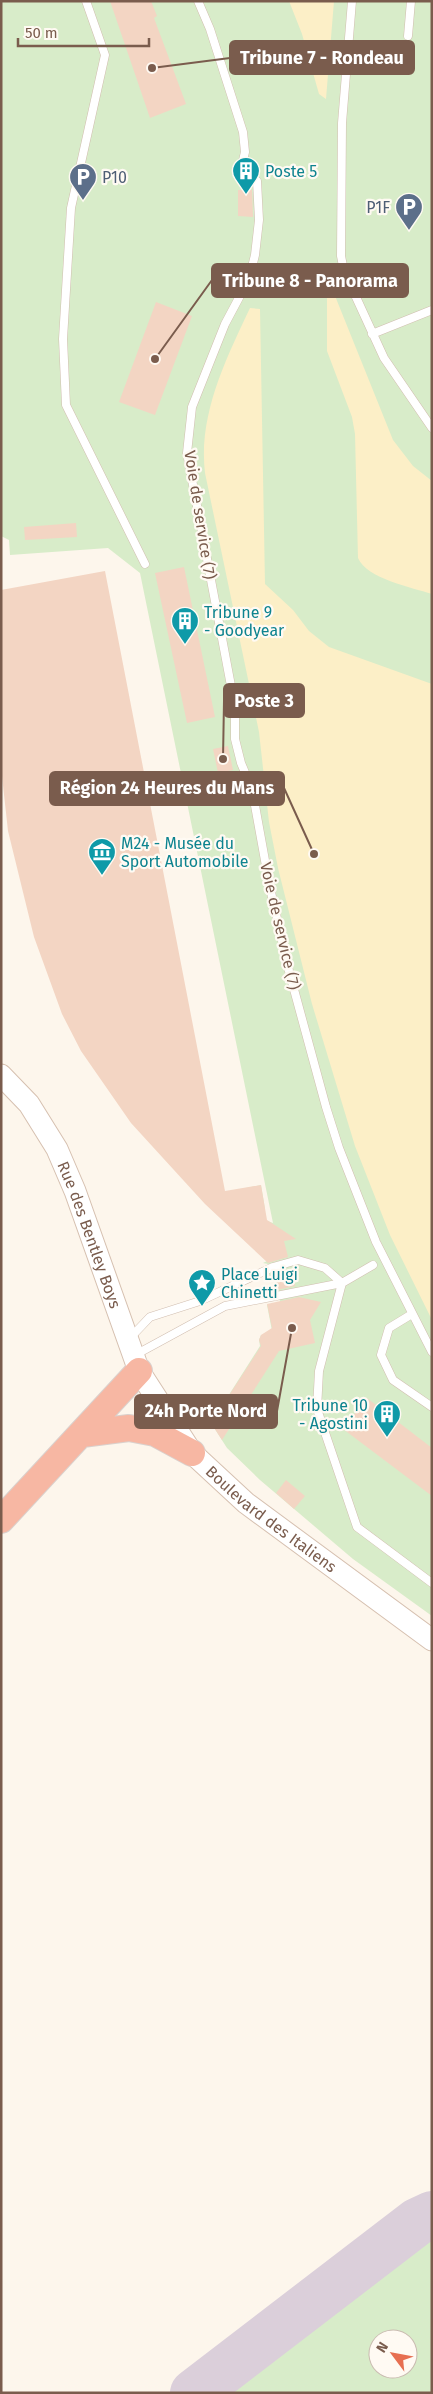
<svg xmlns="http://www.w3.org/2000/svg" width="433" height="2394" font-family="'Fira Sans',sans-serif">
  <rect width="100%" height="100%" fill="#fdf6ec"/>
  <!-- green -->
  <path fill="#d8ecc9" fill-rule="evenodd" d="M 1,1 L 432,1 L 432,1616 L 353,1559 L 260,1480 L 227,1448 L 211,1423 L 260,1346 L 259,1340 L 261,1335 L 268,1334 L 273,1336 L 267,1305 L 280,1302 L 278,1290 L 268,1288 L 277,1282 L 276,1277 L 265,1275 L 274,1270 L 273,1265 L 263,1263 L 271,1259 L 268,1245 L 256,1247 L 248,1210 L 249,1208 L 246,1188 L 261,1185 L 265,1209 L 261,1210 L 262,1219 L 273,1223 L 140,573 L 108,548 L 10,555 L 9,540 L 1,536 Z
    M 432,2230 L 432,2393 L 218,2393 ZM 378,2339 L 408,2339 L 408,2369 L 378,2369 Z"/>
  <!-- sand -->
  <path fill="#fcefc7" d="M 289,1 L 334,1 L 326,99 L 319,94 L 302,34 Z
    M 327,276 L 393,440 L 413,466 L 432,481 L 432,594 C 411,587 367,579 358,558 L 355,434 L 352,417 L 327,351 Z
    M 250,308 L 260,309 L 265,584 L 293,610 L 309,631 L 329,647 L 432,684 L 432,1320 L 390,1235 L 355,1146 L 312,1004 L 278,868 L 269,822 L 259,732 L 205,473 C 198,415 226,359 250,308 Z"/>
  <g fill="none" stroke-linecap="round" stroke-linejoin="round">
    <!-- taxiway -->
    <path stroke="#dbcfda" stroke-width="48" d="M 194,2393 L 417,2222 L 432,2215"/>
  </g>
  <!-- building -->
  <path fill="#f3d5c3" d="M 110,1 L 151,1 L 157,16 L 154,18 L 186,104 L 150,118 Z
    M 238,190 L 252,190 L 253,217 L 238,216 Z
    M 156,302 L 192,316 L 155,415 L 119,402 Z
    M 76,523 L 77,537 L 25,540 L 24,527 Z
    M 184,567 L 215,717 L 187,723 L 155,573 Z
    M 105,571 L 225,1191 L 261,1185 L 267,1220 L 296,1239 L 284,1241 L 288,1257 L 268,1263 L 205,1204 L 131,1123 L 81,1051 L 62,1014 L 34,937 L 8,831 L 1,767 L 1,590 Z
    M 228,746 L 233,770 L 218,773 L 213,749 Z
    M 292,1272 L 295,1286 L 264,1293 L 264,1291 Z
    M 299,1297 L 321,1302 L 310,1320 L 315,1343 L 279,1351 L 222,1440 L 211,1423 L 261,1346 L 259,1340 L 261,1335 L 272,1328 L 267,1304 Z
    M 367,1398 L 432,1448 L 432,1496 L 343,1429 Z
    M 286,1480 L 305,1496 L 294,1509 L 276,1493 Z"/>
  <g fill="none" stroke-linecap="round" stroke-linejoin="round">
    <defs>
      <path id="lane" d="M 86,1 L 105,55 L 71,208 L 63,339 L 66,405 L 145,564
        M 198,1 L 210,29 L 243,132 L 245,152 L 241,169 L 257,181 L 259,220 L 255,255 L 249,279 L 225,324 L 192,407 L 187,453 L 235,707 L 235,739 L 241,763 L 252,789 L 270,888 L 289,971 L 326,1107 L 339,1148 L 376,1242 L 432,1352
        M 352,1 L 342,123 L 341,256 L 344,271 L 384,358 L 432,428
        M 408,36 L 411,1
        M 372,334 L 432,310
        M 412,1314 L 389,1328 L 381,1355 L 393,1380 L 432,1407
        M 130,1338 L 150,1317 L 200,1301 L 273,1267 L 298,1260 L 325,1268 L 342,1283 L 373,1265
        M 135,1355 L 225,1306 L 342,1283 L 319,1371 L 317,1409 L 357,1527 L 432,1583"/>
      <g id="secondary">
        <path id="s1" d="M 1,1075 L 29,1104 L 57,1149 L 75,1191 L 139,1371 L 192,1453 L 246,1503 L 432,1640"/>
      </g>
      <path id="highway" d="M 82,1434 L 129,1428 L 155,1433 L 192,1453
        M 1,1520 L 139,1371"/>
    </defs>
    <!-- lane casing -->
    <use href="#lane" stroke="#d1beb0" stroke-width="9"/>
    <!-- secondary casing -->
    <use href="#secondary" stroke="#d6c0b0" stroke-width="23"/>
    <!-- highway casing -->
    <use href="#highway" stroke="#dad1cd" stroke-width="28"/>
    <!-- lane -->
    <use href="#lane" stroke="#fff" stroke-width="8"/>
    <!-- secondary -->
    <use href="#secondary" stroke="#fff" stroke-width="21"/>
    <!-- highway -->
    <use href="#highway" stroke="#f7b7a3" stroke-width="26"/>
  </g>
  <!-- icons -->
  <defs>
    <symbol id="building-pin" viewBox="-11 -11 22 30"><path d="M0 17L-7.5 6A9.5 9.5 0 1 1 7.5 6Z" fill="#0f9aa8" stroke="#fffaf3"/><path d="M-4-6H4V6H1V3H-1V6H-4ZM-2.5-4.3h1.7v1.8h-1.7ZM.8-4.3h1.7v1.8H.8ZM-2.5-1h1.7V.8h-1.7ZM.8-1h1.7V.8H.8Z" fill="#fff"/></symbol>
    <symbol id="parking-pin" viewBox="-11 -11 22 30"><path d="M0 17L-7.5 6A9.5 9.5 0 1 1 7.5 6Z" fill="#5c6f8a" stroke="#fffaf3"/><path d="M-3.5-5.5H1a3.5 3.5 0 0 1 0 7H-1V5.5H-3.5ZM-1-3.4V-.6H.8a1.4 1.4 0 0 0 0-2.8Z" fill="#fff"/></symbol>
    <symbol id="museum-pin" viewBox="-11 -11 22 30"><path d="M0 17L-7.5 6A9.5 9.5 0 1 1 7.5 6Z" fill="#0f9aa8" stroke="#fffaf3"/><path d="M0-6L6-3V-2H-6V-3ZM-5-1h2V3h-2ZM-1-1h2V3h-2ZM3-1h2V3H3ZM-6 4H6V6H-6Z" fill="#fff"/></symbol>
    <symbol id="sight-pin" viewBox="-11 -11 22 30"><path d="M0 17L-7.5 6A9.5 9.5 0 1 1 7.5 6Z" fill="#0f9aa8" stroke="#fffaf3"/><path d="M0-6L1.8-2.2L6-1.7L2.9 1.2L3.7 5.4L0 3.3L-3.7 5.4L-2.9 1.2L-6-1.7L-1.8-2.2Z" fill="#fff"/></symbol>
  </defs>
  <g fill-rule="evenodd">
    <use href="#building-pin" x="230" y="155" width="32" height="43"/>
    <use href="#parking-pin" x="67" y="161" width="32" height="43"/>
    <use href="#parking-pin" x="393" y="191" width="32" height="43"/>
    <use href="#building-pin" x="169" y="605" width="32" height="43"/>
    <use href="#museum-pin" x="86" y="836" width="32" height="43"/>
    <use href="#sight-pin" x="186" y="1267" width="32" height="43"/>
    <use href="#building-pin" x="371" y="1398" width="32" height="43"/>
  </g>
  <g text-anchor="middle" dominant-baseline="central" stroke-width="4.5" stroke-linejoin="round" paint-order="stroke">
    <!-- culture labels -->
    <g font-size="16" fill="#0d838f" stroke="#fffaf3" text-anchor="start">
      <text x="265" y="171">Poste 5</text>
      <text x="204" y="612">Tribune 9<tspan x="204" dy="18">- Goodyear</tspan></text>
      <text x="121" y="843">M24 - Musée du<tspan x="121" dy="18">Sport Automobile</tspan></text>
      <text x="221" y="1274">Place Luigi<tspan x="221" dy="18">Chinetti</tspan></text>
      <text x="368" y="1405" text-anchor="end">Tribune 10<tspan x="368" dy="18">- Agostini</tspan></text>
    </g>
    <!-- service labels -->
    <g font-size="16" fill="#4e5e75" stroke="#fffaf3" text-anchor="start">
      <text x="102" y="177">P10</text>
      <text x="390" y="207" text-anchor="end">P1F</text>
    </g>
    <!-- street labels -->
    <g font-size="16" fill="#7a5c4d" stroke="#fffaf3">
      <text transform="translate(200 515) rotate(81)">Voie de service (7)</text>
      <text transform="translate(280 926) rotate(77)">Voie de service (7)</text>
      <text stroke="none"><textPath href="#s1" startOffset="185">Rue des Bentley Boys</textPath></text>
      <text stroke="none"><textPath href="#s1" startOffset="531">Boulevard des Italiens</textPath></text>
    </g>
  </g>
  <!-- callouts -->
  <path fill="none" stroke="#7a5c4d" stroke-width="2" d="M152 68L230 58M155 359L212 280M223 759L224 701M314 854L284 788M292 1328L277 1411"/>
  <g fill="#7a5c4d" stroke="#fffaf3" stroke-width="2">
    <circle cx="152" cy="68" r="5"/>
    <circle cx="155" cy="359" r="5"/>
    <circle cx="223" cy="759" r="5"/>
    <circle cx="314" cy="854" r="5"/>
    <circle cx="292" cy="1328" r="5"/>
  </g>
  <g fill="#7a5c4d" stroke="#7a5c4d" stroke-width="2">
    <rect x="230" y="41" width="184" height="33" rx="5"/>
    <rect x="212" y="264" width="196" height="33" rx="5"/>
    <rect x="224" y="684" width="80" height="33" rx="5"/>
    <rect x="50" y="772" width="234" height="33" rx="5"/>
    <rect x="135" y="1395" width="142" height="33" rx="5"/>
  </g>
  <g font-size="18" text-anchor="middle" font-weight="bold" fill="#fff">
    <text x="322" y="64">Tribune 7 - Rondeau</text>
    <text x="310" y="287">Tribune 8 - Panorama</text>
    <text x="264" y="707">Poste 3</text>
    <text x="167" y="794">Région 24 Heures du Mans</text>
    <text x="206" y="1417">24h Porte Nord</text>
  </g>
  <!-- border -->
  <rect width="433" height="2394" fill="none" stroke="#7a5c4d" stroke-width="5"/>
  <!-- north arrow -->
  <g transform="translate(393 2354) rotate(302)"><circle r="24" fill="#fffaf3" stroke="#cabbb1"/>
  <path d="M0-4L9 19L0 12L-9 19Z" fill="#e76f51"/>
  <text y="-8" font-size="14" font-weight="bold" text-anchor="middle" fill="#7a5c4d">N</text>
  </g>
  <!-- scale -->
  <path d="M18 38v8h131v-8" fill="none" stroke="#7a5c4d" stroke-width="2.5"/>
  <text x="25" y="38" font-size="15" fill="#7a5c4d" stroke="#fffaf3" stroke-width="4" paint-order="stroke">50 m</text>
</svg>
